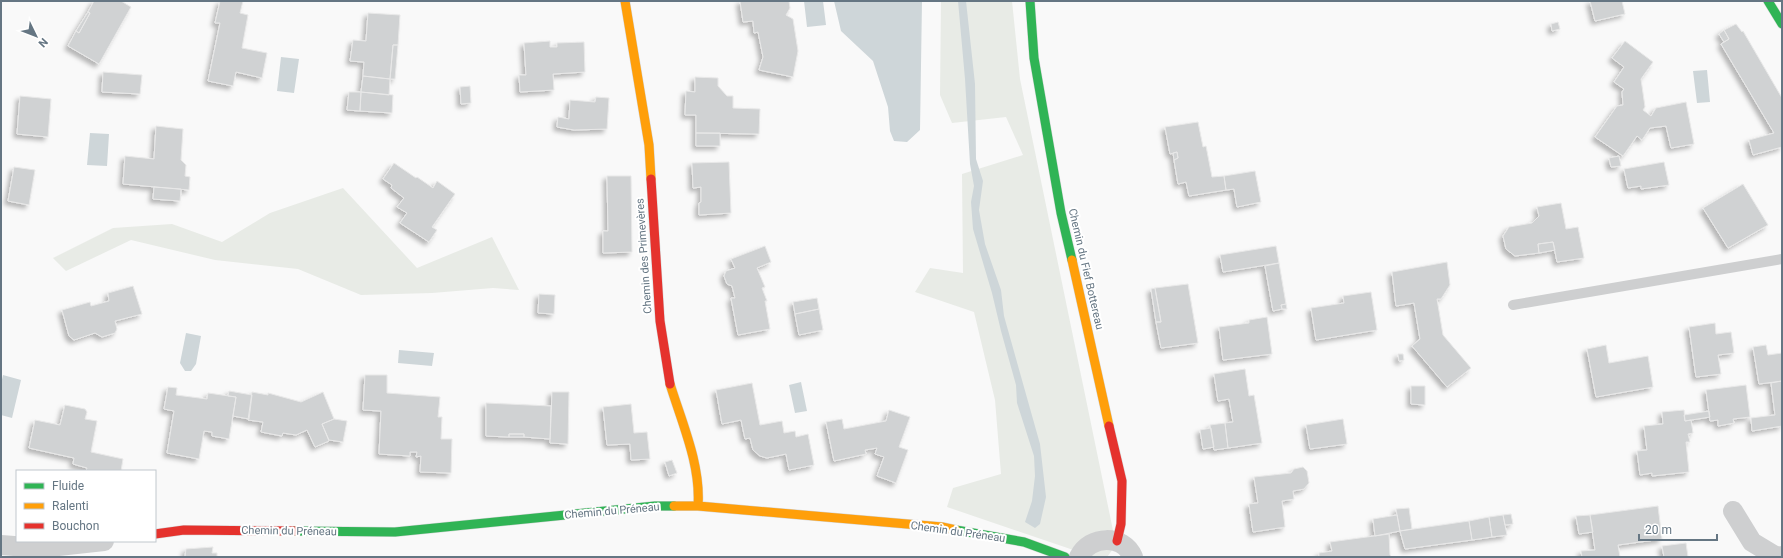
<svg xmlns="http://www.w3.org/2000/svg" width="1783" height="558" font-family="Roboto,sans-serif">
  <defs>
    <filter id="shadow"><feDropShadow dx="-3.5" dy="3.5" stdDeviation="2" flood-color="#0004"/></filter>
  </defs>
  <rect width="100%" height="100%" fill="#f9f9f9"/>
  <!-- green -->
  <path fill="#e8ebe6" d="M 941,1 L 1012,1 L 1020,79 L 1116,545 L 1107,557 L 1094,557 L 947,507 L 953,488 L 1001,474 L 995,400 L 974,312 L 915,292 L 930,268 L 963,273 L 962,174 L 1023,155 L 1006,117 L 952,123 L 940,95 Z
    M 343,188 L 417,268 L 492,237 L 519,290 L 493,288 L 432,293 L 361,295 L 298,269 L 215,260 L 131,240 L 66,271 L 53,258 L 113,228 L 172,224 L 222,242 L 270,213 Z"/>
  <!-- water -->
  <path fill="#ced6d9" d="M 804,1 L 823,1 L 826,25 L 807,27 Z
    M 834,1 L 922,1 L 920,130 L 907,142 L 894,141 L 890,131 L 888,107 L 873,61 L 841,31 Z
    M 958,1 L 966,1 L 975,84 L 976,159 L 983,181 L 979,210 L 985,244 L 1001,290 L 1004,316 L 1040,444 L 1046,497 L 1040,524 L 1035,528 L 1025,522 L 1032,501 L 1035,476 L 1034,456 L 1017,403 L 1016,385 L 1001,331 L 992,293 L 973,229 L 971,202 L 974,186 L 970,164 L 965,79 Z
    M 281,57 L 299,59 L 294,93 L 277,91 Z
    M 1707,70 L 1710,102 L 1697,103 L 1693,71 Z
    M 90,133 L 109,134 L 107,166 L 87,165 Z
    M 186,333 L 201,336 L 196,364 L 191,371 L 185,371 L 180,363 Z
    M 399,350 L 434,353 L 432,366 L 398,363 Z
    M 3,375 L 21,380 L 12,418 L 1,415 L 1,384 Z
    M 801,382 L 807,411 L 795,413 L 789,385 Z"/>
  <!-- building -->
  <path fill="#d0d2d3" stroke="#e8e8e8" filter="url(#shadow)" d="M 94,1 L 121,1 L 131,7 L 99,64 L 68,46 L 76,31 L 79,33 L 90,13 L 88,12 Z
    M 220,1 L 243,1 L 240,13 L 248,15 L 242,48 L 267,53 L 262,78 L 236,72 L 233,86 L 208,81 L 220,23 L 215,23 Z
    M 740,1 L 789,1 L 790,8 L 786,15 L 793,19 L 798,51 L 793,77 L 759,70 L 763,57 L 758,32 L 754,33 L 753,21 L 743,22 Z
    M 1590,1 L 1622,1 L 1625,14 L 1595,21 Z
    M 88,12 L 90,13 L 79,33 L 76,31 Z
    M 368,13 L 400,15 L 398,45 L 393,45 L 390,79 L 363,76 L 364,62 L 350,61 L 353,40 L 366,41 Z
    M 1558,22 L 1560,29 L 1552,31 L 1551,24 Z
    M 1736,24 L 1742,32 L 1743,31 L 1782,98 L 1782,147 L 1753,155 L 1749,140 L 1774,133 L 1721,44 L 1729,39 L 1724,30 Z
    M 1724,30 L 1729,39 L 1724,42 L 1719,34 Z
    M 550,41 L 550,47 L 557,47 L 557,43 L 584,42 L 585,72 L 553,74 L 554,90 L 520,92 L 519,75 L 526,75 L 524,43 Z
    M 1625,41 L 1653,62 L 1641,79 L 1645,107 L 1643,110 L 1651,116 L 1656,108 L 1686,102 L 1694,144 L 1671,148 L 1666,126 L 1650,128 L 1642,140 L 1637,136 L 1623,156 L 1595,137 L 1617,106 L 1623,105 L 1622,92 L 1624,89 L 1614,82 L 1624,67 L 1612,58 Z
    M 393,45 L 398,45 L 395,79 L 390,79 Z
    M 103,72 L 142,75 L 140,94 L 102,92 Z
    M 363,76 L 390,79 L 389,95 L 361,92 Z
    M 695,77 L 718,78 L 718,86 L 727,96 L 733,96 L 733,108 L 760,109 L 759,134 L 696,133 L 696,115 L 685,115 L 686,91 L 695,92 Z
    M 470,86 L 471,103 L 461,104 L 460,87 Z
    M 349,92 L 361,92 L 360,111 L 347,110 Z
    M 361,92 L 393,95 L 392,113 L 360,111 Z
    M 20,96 L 51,99 L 48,137 L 17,134 Z
    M 596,97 L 609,98 L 607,129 L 574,130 L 557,127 L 558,117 L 569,119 L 570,100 L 595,102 Z
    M 1198,122 L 1203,147 L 1206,146 L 1212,177 L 1224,176 L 1226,190 L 1189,196 L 1186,182 L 1178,184 L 1174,160 L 1178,158 L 1177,152 L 1170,154 L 1165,127 Z
    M 156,126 L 183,129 L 181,160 L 186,165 L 185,176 L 190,177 L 189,190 L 123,184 L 125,156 L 154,159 Z
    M 696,133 L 720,133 L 720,146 L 696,146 Z
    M 1177,152 L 1178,158 L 1174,160 L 1173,153 Z
    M 1619,156 L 1621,166 L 1611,167 L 1609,158 Z
    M 729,162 L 731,213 L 699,215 L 699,203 L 701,202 L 701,187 L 693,188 L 692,163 Z
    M 1664,162 L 1669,185 L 1641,189 L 1641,186 L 1628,188 L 1624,169 Z
    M 394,163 L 416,178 L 417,177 L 433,188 L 437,181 L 455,194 L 432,227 L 437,230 L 429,242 L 400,223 L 407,213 L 397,207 L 404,198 L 391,188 L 392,185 L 383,179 Z
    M 14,167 L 35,170 L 29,205 L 8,201 Z
    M 1255,171 L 1261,202 L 1237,207 L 1234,189 L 1226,190 L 1224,176 Z
    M 607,176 L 631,176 L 632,252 L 603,253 L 603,231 L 608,231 Z
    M 1743,184 L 1768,225 L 1728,248 L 1703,208 Z
    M 154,187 L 181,189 L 180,201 L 153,199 Z
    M 1561,203 L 1566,229 L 1578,227 L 1584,258 L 1557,262 L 1553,242 L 1538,244 L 1539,253 L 1515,256 L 1506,249 L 1503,236 L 1509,227 L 1532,223 L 1539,216 L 1537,207 Z
    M 1553,242 L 1555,250 L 1539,253 L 1538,244 Z
    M 765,246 L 771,262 L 757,268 L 765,287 L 762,288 L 767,301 L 765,301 L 770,329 L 738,335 L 731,298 L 735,298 L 732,286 L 727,284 L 724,276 L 726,271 L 735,268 L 731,259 Z
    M 1276,246 L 1279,263 L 1223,272 L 1220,255 Z
    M 1447,262 L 1450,285 L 1441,299 L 1437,299 L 1443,335 L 1471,368 L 1447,387 L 1412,346 L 1420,339 L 1414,303 L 1396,306 L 1392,272 Z
    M 1279,263 L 1286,304 L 1281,305 L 1282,309 L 1273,311 L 1265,266 Z
    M 1188,284 L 1198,343 L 1161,348 L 1156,322 L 1161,322 L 1155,288 Z
    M 133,286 L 142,314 L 115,321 L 117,329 L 115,333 L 102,337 L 95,333 L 74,340 L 69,336 L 62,310 L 90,302 L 91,306 L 109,301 L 108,293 Z
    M 1155,288 L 1161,322 L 1156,322 L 1151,289 Z
    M 1371,292 L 1377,330 L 1316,340 L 1311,308 L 1344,303 L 1343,296 Z
    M 539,294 L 555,295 L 554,314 L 538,313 Z
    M 817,298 L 819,309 L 795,314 L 793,302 Z
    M 1286,304 L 1287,309 L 1282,309 L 1281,305 Z
    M 819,309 L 823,330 L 799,335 L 795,314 Z
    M 1267,317 L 1272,354 L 1223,360 L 1219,327 L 1249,323 L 1249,320 Z
    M 1715,323 L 1716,334 L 1731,332 L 1734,353 L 1718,355 L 1721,374 L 1696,377 L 1689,327 Z
    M 1606,345 L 1609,363 L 1648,356 L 1653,387 L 1596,397 L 1587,349 Z
    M 1766,345 L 1768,355 L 1782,353 L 1782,381 L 1759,384 L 1753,347 Z
    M 1398,354 L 1403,354 L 1404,360 L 1399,361 Z
    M 1245,369 L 1249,396 L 1254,395 L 1262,443 L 1228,448 L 1225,423 L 1233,422 L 1229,399 L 1218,401 L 1214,374 Z
    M 365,375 L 387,375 L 387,393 L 440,397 L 438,417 L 442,417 L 441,439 L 452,439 L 451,473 L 420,472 L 421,456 L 416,457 L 417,452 L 410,452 L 410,456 L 379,454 L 381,411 L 363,410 Z
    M 1782,381 L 1782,426 L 1752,431 L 1751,418 L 1775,415 L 1771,383 Z
    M 752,383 L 760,425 L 782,421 L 784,433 L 795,431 L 796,437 L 808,434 L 814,465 L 789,470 L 786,454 L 767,458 L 760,456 L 753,450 L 750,438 L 745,439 L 741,420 L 722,424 L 716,390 Z
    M 1746,385 L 1750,417 L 1733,419 L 1734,423 L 1718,426 L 1718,420 L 1710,421 L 1706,390 Z
    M 1411,386 L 1425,386 L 1425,405 L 1411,404 Z
    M 168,387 L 177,388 L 176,395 L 207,399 L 208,393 L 236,397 L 229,439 L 212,436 L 212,432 L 204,431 L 199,459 L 167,453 L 174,411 L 164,409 Z
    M 229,391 L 252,395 L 249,419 L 233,416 L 236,397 L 228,396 Z
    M 252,392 L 268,395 L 268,393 L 301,402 L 323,392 L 334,419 L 322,424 L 329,441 L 315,447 L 307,430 L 296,435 L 283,433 L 282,436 L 261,432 L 263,422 L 248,420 Z
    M 552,392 L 569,392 L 568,444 L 550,443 Z
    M 486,403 L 551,406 L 550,439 L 524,437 L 524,434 L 509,434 L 509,437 L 486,436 Z
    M 631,404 L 634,433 L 647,432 L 650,459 L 631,460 L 630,444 L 607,445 L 603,407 Z
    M 65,405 L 85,409 L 87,412 L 85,419 L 97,421 L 91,452 L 123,459 L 121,471 L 86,471 L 87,468 L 73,464 L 74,458 L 29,448 L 35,420 L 60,425 Z
    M 889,410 L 910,417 L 899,447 L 908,450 L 896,483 L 877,476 L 884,457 L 875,454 L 877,448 L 865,450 L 866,454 L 834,461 L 826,422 L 842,419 L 844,429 L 886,421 Z
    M 1684,410 L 1685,421 L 1691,420 L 1693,433 L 1688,434 L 1690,442 L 1686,442 L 1689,472 L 1652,476 L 1652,473 L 1640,475 L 1637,451 L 1647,450 L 1644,426 L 1663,424 L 1662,412 Z
    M 1709,411 L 1710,417 L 1685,421 L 1684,415 Z
    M 334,419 L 347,421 L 343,442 L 329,440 L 322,424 Z
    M 1343,419 L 1347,444 L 1310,449 L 1306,425 Z
    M 1225,423 L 1228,448 L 1214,450 L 1210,425 Z
    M 1211,428 L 1214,447 L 1203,449 L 1200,430 Z
    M 509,434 L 524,434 L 524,437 L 509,437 Z
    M 672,460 L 677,473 L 669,476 L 665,462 Z
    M 1303,467 L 1307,471 L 1309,483 L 1304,489 L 1293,491 L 1294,499 L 1282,501 L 1285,527 L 1253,532 L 1249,504 L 1258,503 L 1254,477 L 1291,473 L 1294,469 Z
    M 1658,506 L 1662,539 L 1618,545 L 1620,557 L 1582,557 L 1581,551 L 1595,550 L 1590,515 Z
    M 1409,508 L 1412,529 L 1400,531 L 1396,509 Z
    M 1511,514 L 1513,524 L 1505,525 L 1503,515 Z
    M 1397,515 L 1400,531 L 1375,536 L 1373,519 Z
    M 1503,515 L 1507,535 L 1492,537 L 1489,517 Z
    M 1590,515 L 1593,532 L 1579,534 L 1576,516 Z
    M 1489,517 L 1492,537 L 1472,540 L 1469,521 Z
    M 1469,521 L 1472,540 L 1405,549 L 1400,531 Z
    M 1389,534 L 1390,555 L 1392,557 L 1319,557 L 1319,553 L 1332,551 L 1330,542 Z
    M 1686,543 L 1688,557 L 1664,557 L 1662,546 Z
    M 213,547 L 212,553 L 217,553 L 217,557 L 185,557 L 186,549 Z"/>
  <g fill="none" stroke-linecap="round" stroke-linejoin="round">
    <defs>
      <path id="fast" d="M 1030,1 L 1034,58 L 1061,213 L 1072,260
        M 1768,1 L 1782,24
        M 956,530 L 1024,542 L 1065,557
        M 295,531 L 395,532 L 655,506 L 674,506"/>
      <path id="slow" d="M 625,1 L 649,145 L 651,179
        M 1072,260 L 1109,426
        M 670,384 C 682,423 701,465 698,506
        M 674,506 L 698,506 L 942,527 L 956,530"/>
      <path id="jam" d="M 651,179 L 660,321 L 670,384
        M 1109,426 L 1122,481 L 1121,524 L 1117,541
        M 155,534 L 184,530 L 295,531"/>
    </defs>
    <!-- fast casing -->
    <use href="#fast" stroke="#d5d6d7" stroke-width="10"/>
    <!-- slow casing -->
    <use href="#slow" stroke="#d5d6d7" stroke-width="10"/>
    <!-- jam casing -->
    <use href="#jam" stroke="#d5d6d7" stroke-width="10"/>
    <!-- lane -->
    <path stroke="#cecfd0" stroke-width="10" d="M 1513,305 L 1782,259"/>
    <!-- street -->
    <path stroke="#cecfd0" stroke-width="20" d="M 1733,511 L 1752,542 L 1777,557 L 1782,556
      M 1,545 L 40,548 L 104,541
      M 1079,557 C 1090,535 1123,534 1133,557"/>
    <!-- fast -->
    <use href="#fast" stroke="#30b455" stroke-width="9"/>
    <!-- slow -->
    <use href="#slow" stroke="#ff9f0a" stroke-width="9"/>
    <!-- jam -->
    <use href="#jam" stroke="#e5322d" stroke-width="9"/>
  </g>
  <g text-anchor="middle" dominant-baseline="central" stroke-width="4" stroke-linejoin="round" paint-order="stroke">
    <!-- street labels -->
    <g font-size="11" fill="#657683" stroke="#fff">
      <text transform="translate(644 256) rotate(-94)">Chemin des Primevères</text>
      <text transform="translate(1086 269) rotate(77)">Chemin du Fief Bottereau</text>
      <text transform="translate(612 511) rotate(-5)">Chemin du Préneau</text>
      <text transform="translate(289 531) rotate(1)">Chemin du Préneau</text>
      <text transform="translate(958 532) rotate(8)">Chemin du Préneau</text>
    </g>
  </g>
  <!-- border -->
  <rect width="1783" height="558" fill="none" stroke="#657683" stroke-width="4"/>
  <!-- legend -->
  <rect x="16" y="470" width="140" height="72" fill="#ffffff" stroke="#c1c8cd"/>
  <rect x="24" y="483" width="20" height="6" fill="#30b455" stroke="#c1c8cd"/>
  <text x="52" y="490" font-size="12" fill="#657683">Fluide</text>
  <rect x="24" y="503" width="20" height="6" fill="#ff9f0a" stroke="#c1c8cd"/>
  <text x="52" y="510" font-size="12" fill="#657683">Ralenti</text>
  <rect x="24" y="523" width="20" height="6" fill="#e5322d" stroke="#c1c8cd"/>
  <text x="52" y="530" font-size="12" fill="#657683">Bouchon</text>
  <!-- north arrow -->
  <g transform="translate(36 36) rotate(133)" stroke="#ffffff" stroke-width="3" paint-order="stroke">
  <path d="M0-3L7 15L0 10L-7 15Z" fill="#657683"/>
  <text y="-6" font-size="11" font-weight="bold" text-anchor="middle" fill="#657683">N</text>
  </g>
  <!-- scale -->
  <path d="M1639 534v6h78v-6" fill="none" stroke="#657683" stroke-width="2"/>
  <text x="1645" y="534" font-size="12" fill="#657683" stroke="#ffffff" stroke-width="3" paint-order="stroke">20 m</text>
</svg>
